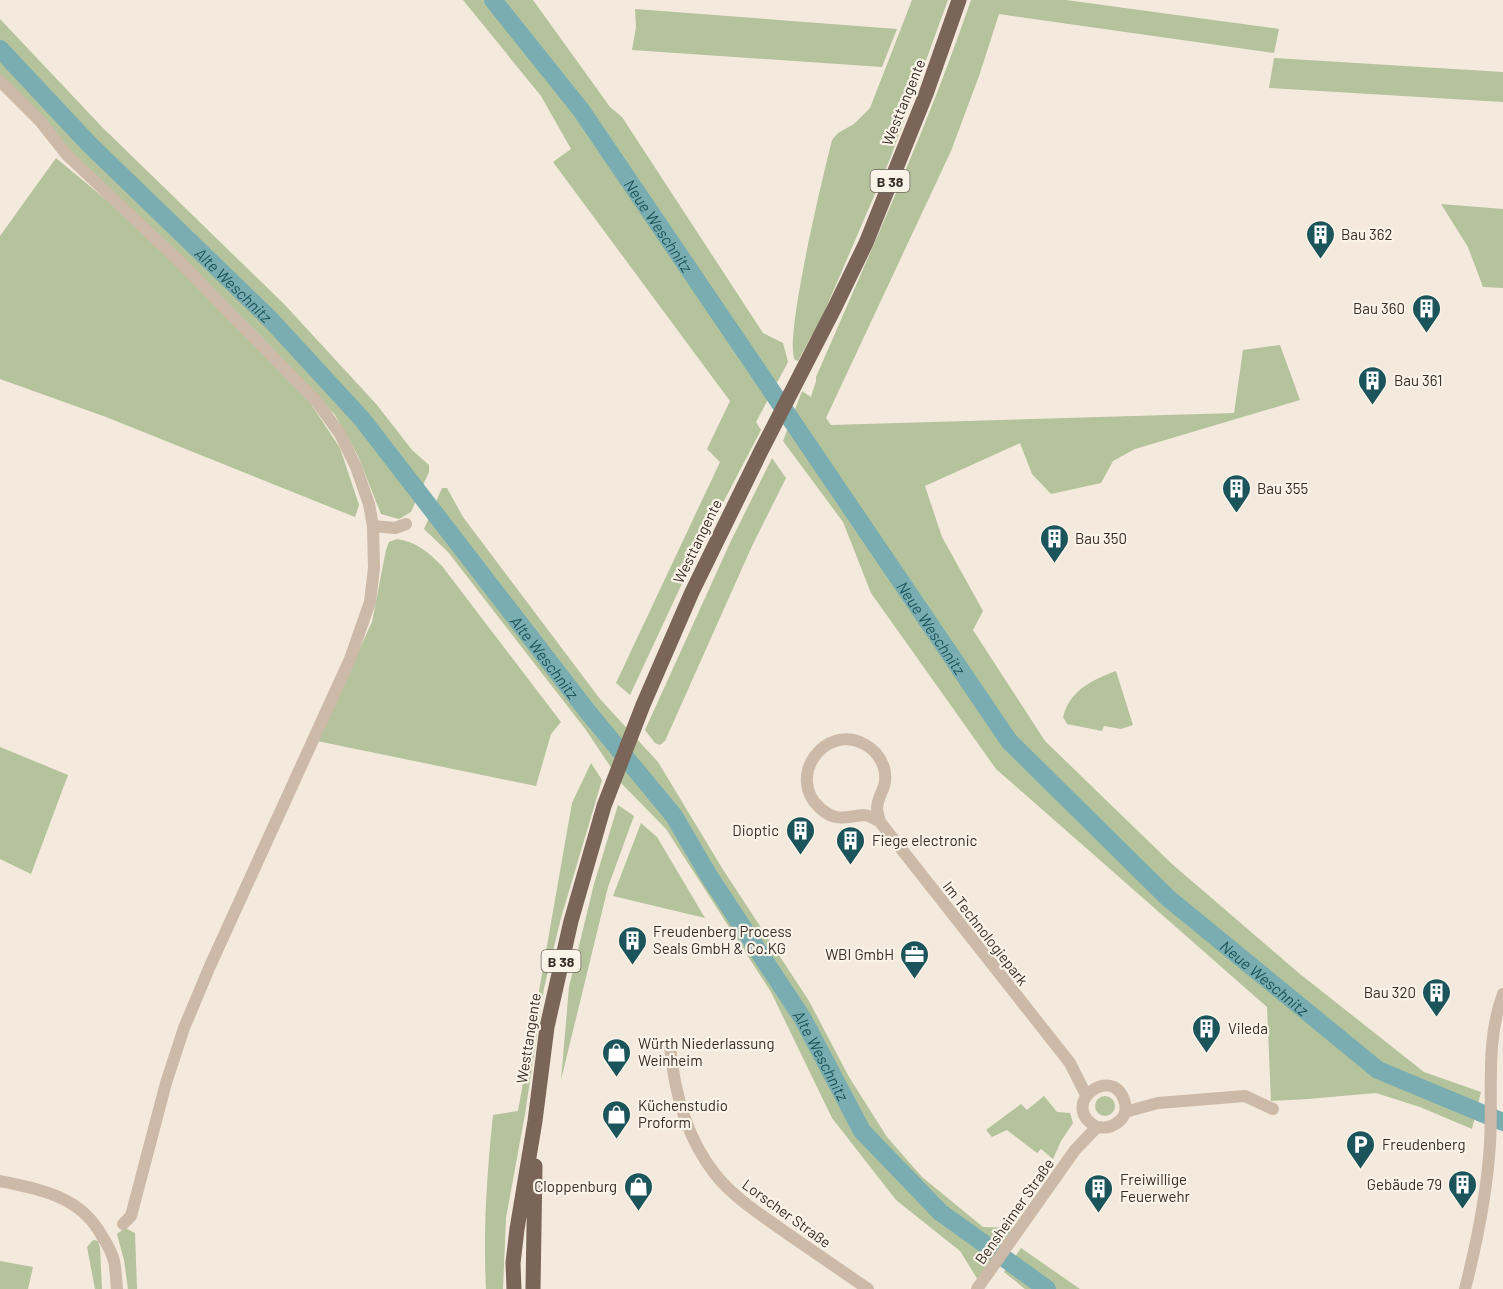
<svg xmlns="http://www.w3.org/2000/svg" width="1503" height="1289" font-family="Barlow,sans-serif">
  <rect width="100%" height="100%" fill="#f3e9dc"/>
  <!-- green -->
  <path fill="#b4c39b" d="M 463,0 L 533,0 L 610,107 L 622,117 L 763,333 L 783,343 L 788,362 L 756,422 L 761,430 L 693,560 L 630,695 L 616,683 L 720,462 L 707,449 L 730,401 L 553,162 L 571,149 L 541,96 Z
    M 912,0 L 948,0 L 890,159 L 814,336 L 812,335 L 798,361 L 795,360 C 783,341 824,172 832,140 L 838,133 L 854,124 L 870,108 Z
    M 971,0 L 1066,0 L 1279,29 L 1274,53 L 999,14 L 979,76 L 951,151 L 826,418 L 831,425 L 1234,413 L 1243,350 L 1280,345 L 1300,400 L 1135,449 L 1113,461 L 1101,483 L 1051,494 L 1032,474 L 1020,443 L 925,486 L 942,537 L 983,611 L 973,630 L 1045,741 L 1172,864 L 1300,974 L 1424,1072 L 1481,1092 L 1472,1129 L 1420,1107 L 1376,1093 L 1308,1099 L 1271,1101 L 1267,1007 L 996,769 L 871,593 L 843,522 L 783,441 L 802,391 L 811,397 L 816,381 L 816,377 C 870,252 927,129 971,0 Z
    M 635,9 L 897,29 L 882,67 L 632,50 L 636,27 Z
    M 0,19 L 102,127 L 285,305 L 377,405 L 412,450 L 429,465 L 429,472 L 411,512 L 399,519 L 381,514 L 358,456 L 335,415 L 256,331 L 72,154 L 0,75 Z
    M 1274,58 L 1503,72 L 1503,102 L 1269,88 Z
    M 56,158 L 110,203 L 168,258 L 309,401 L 340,448 L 359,505 L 355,517 L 106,417 L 0,379 L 0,236 Z
    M 1441,204 L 1503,209 L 1503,288 L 1483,287 L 1468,247 Z
    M 772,458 L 786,478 L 752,546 L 665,741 L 660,745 L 655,743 L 645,730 L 730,543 Z
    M 442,488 L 447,488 L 463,517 L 600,699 L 658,762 L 722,868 L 809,1001 L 849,1077 L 887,1137 L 922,1177 L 983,1227 L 1017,1228 L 978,1280 L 960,1251 L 896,1200 L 832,1118 L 771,992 L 666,829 L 622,784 L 586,730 L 448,552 L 424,529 Z
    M 397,539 C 417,542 428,552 442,566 L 561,722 L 551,734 L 536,786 L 317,741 L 372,622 L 386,550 L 389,542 Z
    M 1116,671 L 1133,725 L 1121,729 L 1104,726 L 1102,731 L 1067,724 L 1063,717 C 1070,690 1092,680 1116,671 Z
    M 0,747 L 68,775 L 31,874 L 0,859 Z
    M 591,763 L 602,780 L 561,918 L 544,988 L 525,1114 L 506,1218 L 503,1289 L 486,1289 C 483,1230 487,1173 493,1115 L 518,1111 L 572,803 Z
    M 618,805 L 634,816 L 608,887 L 561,1080 L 569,987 L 594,884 Z
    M 641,823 L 657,837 L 705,918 L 613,896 Z
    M1095 1106a10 10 0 1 1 20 0a10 10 0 1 1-20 0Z
    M 1044,1096 L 1057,1112 L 1070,1113 L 1073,1123 L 1061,1141 L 1053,1159 L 1041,1149 L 1037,1153 L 1007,1130 L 992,1137 L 986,1130 L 1021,1104 L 1027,1110 Z
    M 125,1228 L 135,1233 L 137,1289 L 128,1289 L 124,1260 L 117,1234 Z
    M 93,1240 L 98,1241 L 100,1248 L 102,1289 L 95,1289 L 87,1247 Z
    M 1021,1248 L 1080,1289 L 1025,1289 L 1004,1272 Z
    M 0,1261 L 33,1267 L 28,1289 L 0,1289 Z"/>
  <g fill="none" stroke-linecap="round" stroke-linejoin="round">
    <!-- river -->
    <g stroke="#79adb1" stroke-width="18">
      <path id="s1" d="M 493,0 L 581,110 L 1009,741 L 1168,898 L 1378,1070 L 1503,1122"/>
      <path id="s2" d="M 0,49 L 89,144 L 270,319 L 362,419 L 588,712 L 674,816 L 709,876 L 803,1019 L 862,1131 L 940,1212 L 1047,1289"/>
    </g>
    <!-- minor -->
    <path stroke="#ccb9a7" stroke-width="12" d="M 0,81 L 40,121 L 67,155 L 177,259 L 317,402 L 340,434 L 356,467 L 369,504 L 373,526 L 374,568 L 370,602 L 350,659 L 210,966 L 184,1028 L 166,1083 L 131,1216 L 123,1224
      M 373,526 L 395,528 L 406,524
      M 880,822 C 879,817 877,812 877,808 C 878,793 889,787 884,768 C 881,758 874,749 864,744 C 824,723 786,778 820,808 C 835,822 845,817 863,815 C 869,815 875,819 880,822 L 1070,1063 L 1086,1095
      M 670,1046 C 674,1091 686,1137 715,1174 C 734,1198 760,1214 785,1232 C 813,1251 840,1270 868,1289
      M 1125,1112 L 1158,1103 L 1245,1096 L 1273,1109
      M 0,1181 C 42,1190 80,1196 102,1236 C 107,1244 112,1252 114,1261 C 116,1270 116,1280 117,1289
      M 977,1289 L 1075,1150 L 1097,1127 C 1113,1130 1131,1118 1124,1100 C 1111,1063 1057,1106 1097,1127
      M 1465,1289 C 1477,1242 1487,1192 1490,1144 C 1493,1094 1485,1042 1503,994"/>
    <!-- major -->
    <path stroke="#7a6558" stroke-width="15" d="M 514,1289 L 513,1263 L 517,1229 L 535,1121 L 547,1027 L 571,921 L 604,806 L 643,705 L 692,592 L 761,451 L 835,307 L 866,243 L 926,94 L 959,0
      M 533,1289 L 535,1166"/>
  </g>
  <!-- icons -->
  <defs>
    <symbol id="building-pin" viewBox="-11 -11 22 30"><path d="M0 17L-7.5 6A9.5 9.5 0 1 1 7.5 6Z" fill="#1b545b" stroke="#faf3e8"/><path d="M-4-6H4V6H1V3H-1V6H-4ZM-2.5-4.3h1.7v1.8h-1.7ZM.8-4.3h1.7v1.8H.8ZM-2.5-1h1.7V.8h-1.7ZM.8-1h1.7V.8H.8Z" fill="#fff"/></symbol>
    <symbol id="office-pin" viewBox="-11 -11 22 30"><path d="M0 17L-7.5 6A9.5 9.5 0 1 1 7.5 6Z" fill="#1b545b" stroke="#faf3e8"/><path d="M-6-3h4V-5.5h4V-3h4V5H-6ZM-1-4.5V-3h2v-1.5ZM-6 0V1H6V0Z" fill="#fff"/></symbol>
    <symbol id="shop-pin" viewBox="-11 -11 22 30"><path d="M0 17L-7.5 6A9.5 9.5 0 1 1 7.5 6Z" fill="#1b545b" stroke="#faf3e8"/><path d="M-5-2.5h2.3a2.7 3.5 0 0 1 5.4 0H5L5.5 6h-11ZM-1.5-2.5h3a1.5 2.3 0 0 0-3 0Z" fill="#fff"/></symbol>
    <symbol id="parking-pin" viewBox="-11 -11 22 30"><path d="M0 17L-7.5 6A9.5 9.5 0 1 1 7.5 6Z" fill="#1b545b" stroke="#faf3e8"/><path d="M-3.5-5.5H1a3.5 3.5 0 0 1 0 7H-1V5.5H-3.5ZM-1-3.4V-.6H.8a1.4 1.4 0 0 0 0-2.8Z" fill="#fff"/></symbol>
  </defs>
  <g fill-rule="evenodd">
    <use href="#building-pin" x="1304" y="218" width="33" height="45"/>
    <use href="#building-pin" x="1410" y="292" width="33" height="45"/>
    <use href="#building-pin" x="1356" y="364" width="33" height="45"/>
    <use href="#building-pin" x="1220" y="472" width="33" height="45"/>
    <use href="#building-pin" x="1038" y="522" width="33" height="45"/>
    <use href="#building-pin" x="784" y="814" width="33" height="45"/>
    <use href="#building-pin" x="834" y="824" width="33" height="45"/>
    <use href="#building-pin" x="616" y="924" width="33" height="45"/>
    <use href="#office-pin" x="898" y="938" width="33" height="45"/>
    <use href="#building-pin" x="1420" y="976" width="33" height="45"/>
    <use href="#building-pin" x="1190" y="1012" width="33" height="45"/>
    <use href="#shop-pin" x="600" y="1036" width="33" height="45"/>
    <use href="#shop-pin" x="600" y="1098" width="33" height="45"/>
    <use href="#parking-pin" x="1344" y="1128" width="33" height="45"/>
    <use href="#building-pin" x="1446" y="1168" width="33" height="45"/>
    <use href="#shop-pin" x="622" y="1170" width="33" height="45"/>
    <use href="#building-pin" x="1082" y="1172" width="33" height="45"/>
  </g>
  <g text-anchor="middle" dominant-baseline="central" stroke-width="4.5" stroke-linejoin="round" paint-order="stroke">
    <!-- shield labels -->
    <g fill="#faf3e8" stroke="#726862" stroke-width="1.5">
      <rect x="870.5" y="170" width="39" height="22" rx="4.5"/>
      <rect x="541.5" y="950" width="39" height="22" rx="4.5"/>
    </g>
    <g font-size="14" font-weight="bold" fill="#382d28">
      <text x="890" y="181">B 38</text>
      <text x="561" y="961">B 38</text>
    </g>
    <!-- street labels -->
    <g font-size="15" fill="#382d28" stroke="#faf3e8">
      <text transform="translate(903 102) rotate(-68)">Westtangente</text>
      <text transform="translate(697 541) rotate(-64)">Westtangente</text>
      <text transform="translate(986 933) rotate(52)">Im Technologiepark</text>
      <text transform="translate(528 1038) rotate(-81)">Westtangente</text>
      <text transform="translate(1014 1211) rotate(-55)">Bensheimer Straße</text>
      <text transform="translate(787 1213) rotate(36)">Lorscher Straße</text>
    </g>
    <!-- poi labels -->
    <g font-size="15" fill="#382d28" stroke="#faf3e8" text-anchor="start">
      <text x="1341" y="234">Bau 362</text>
      <text x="1405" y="308" text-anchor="end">Bau 360</text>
      <text x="1394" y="380">Bau 361</text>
      <text x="1257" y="488">Bau 355</text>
      <text x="1075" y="538">Bau 350</text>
      <text x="779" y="830" text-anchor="end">Dioptic</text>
      <text x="872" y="840">Fiege electronic</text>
      <text x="653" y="931">Freudenberg Process<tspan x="653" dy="17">Seals GmbH &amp; Co.KG</tspan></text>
      <text x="894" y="954" text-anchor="end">WBI GmbH</text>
      <text x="1416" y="992" text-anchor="end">Bau 320</text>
      <text x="1228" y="1028">Vileda</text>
      <text x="638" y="1043">Würth Niederlassung<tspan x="638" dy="17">Weinheim</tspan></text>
      <text x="638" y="1105">Küchenstudio<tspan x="638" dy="17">Proform</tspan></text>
      <text x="1382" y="1144">Freudenberg</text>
      <text x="1120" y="1179">Freiwillige<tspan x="1120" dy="17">Feuerwehr</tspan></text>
      <text x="1442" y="1184" text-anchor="end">Gebäude 79</text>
      <text x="617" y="1186" text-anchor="end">Cloppenburg</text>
    </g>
    <!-- water labels -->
    <g font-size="16" font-style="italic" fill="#1b545b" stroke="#faf3e8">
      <text stroke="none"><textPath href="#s1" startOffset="280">Neue Weschnitz</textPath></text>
      <text stroke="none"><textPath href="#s2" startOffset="332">Alte Weschnitz</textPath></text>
      <text stroke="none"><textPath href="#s1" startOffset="766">Neue Weschnitz</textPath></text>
      <text stroke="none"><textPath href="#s2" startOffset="818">Alte Weschnitz</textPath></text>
      <text stroke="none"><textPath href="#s1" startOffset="1252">Neue Weschnitz</textPath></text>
      <text stroke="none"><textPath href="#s2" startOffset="1304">Alte Weschnitz</textPath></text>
    </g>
  </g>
</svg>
